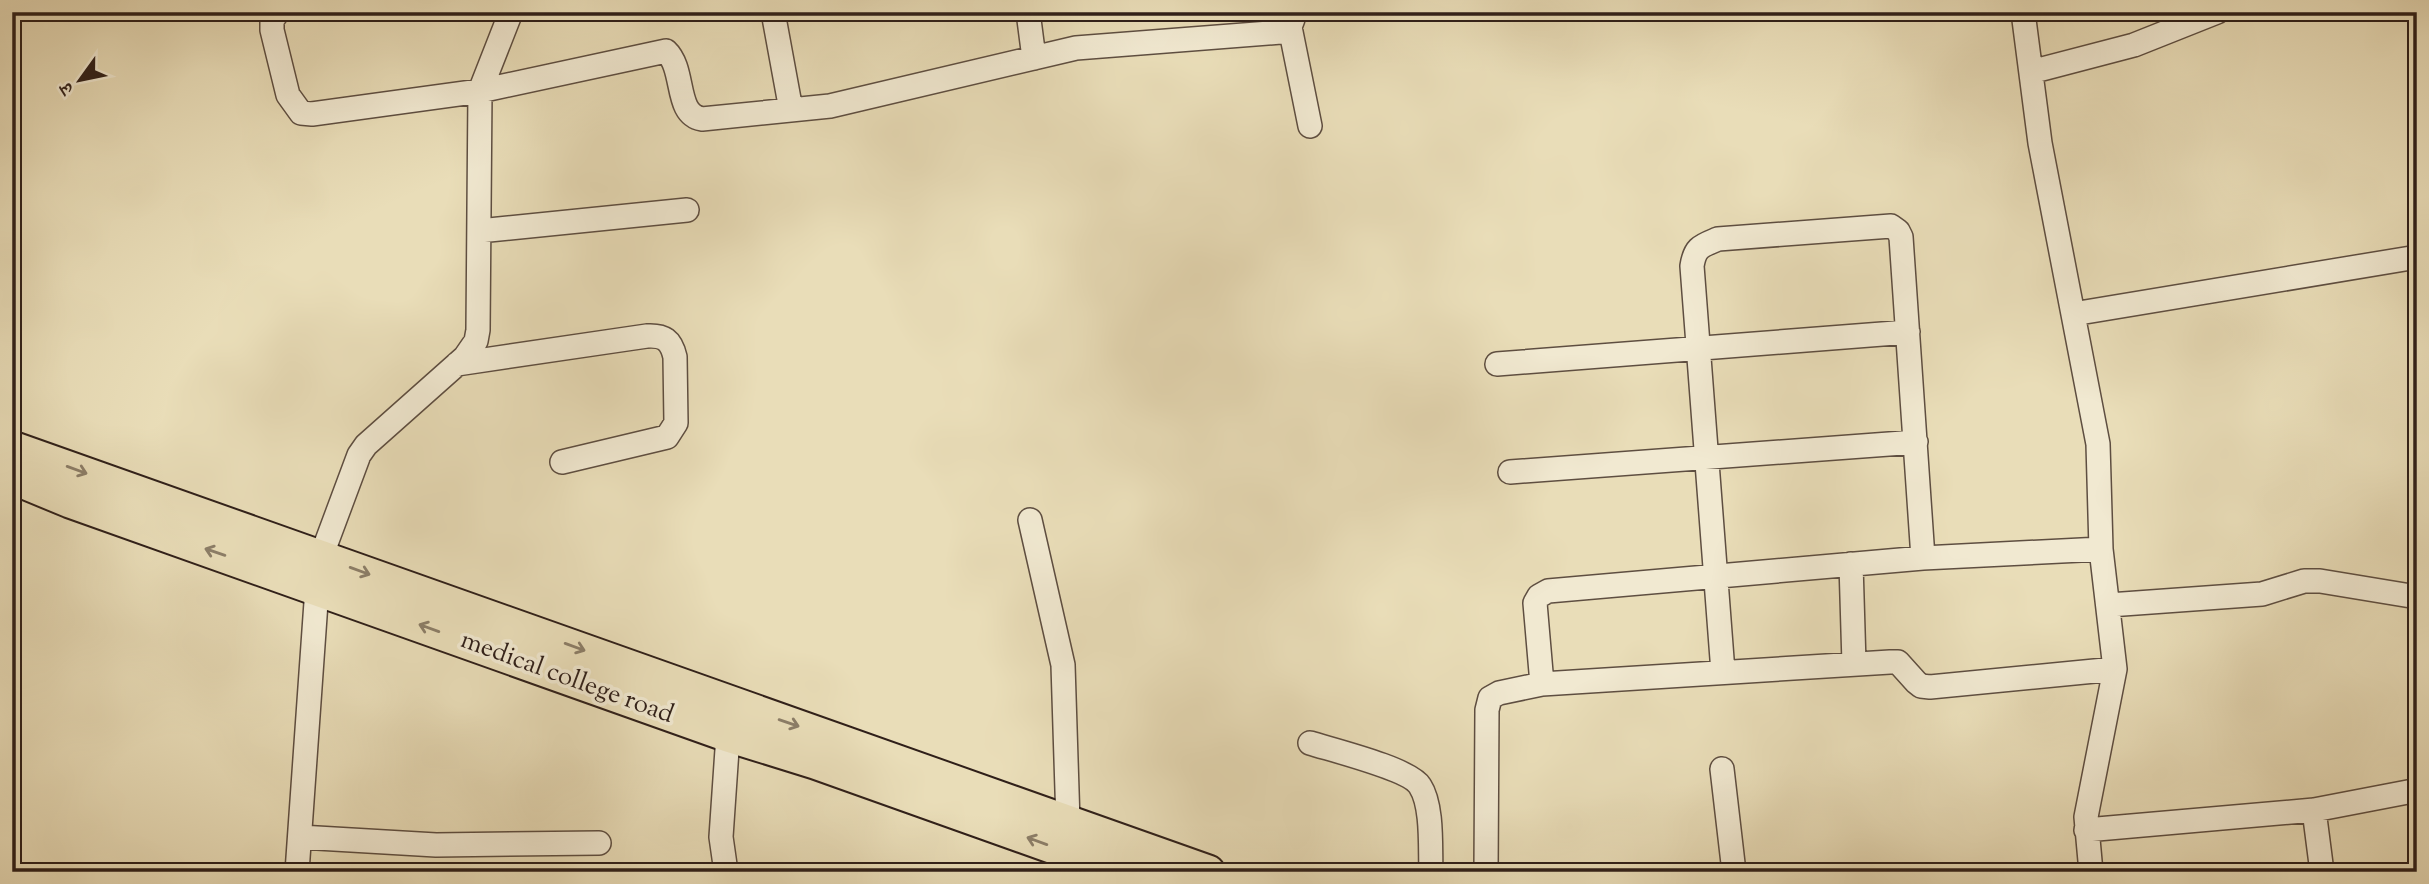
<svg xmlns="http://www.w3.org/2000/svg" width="2429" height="884" font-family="'Sorts Mill Goudy','Noto Serif Devanagari',serif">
  <rect width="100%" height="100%" fill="#e9ddb8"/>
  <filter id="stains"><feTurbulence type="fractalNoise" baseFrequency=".00286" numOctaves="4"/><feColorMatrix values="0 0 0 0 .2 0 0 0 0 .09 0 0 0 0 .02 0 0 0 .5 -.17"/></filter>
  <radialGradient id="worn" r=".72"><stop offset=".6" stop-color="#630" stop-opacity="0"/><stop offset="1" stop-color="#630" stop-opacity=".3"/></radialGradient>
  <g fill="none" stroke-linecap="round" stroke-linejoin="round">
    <defs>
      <path id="minor" d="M 278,12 L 272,20 L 272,30 L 288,95 L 301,113 L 312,114 L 480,91 L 666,51 C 686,70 674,114 702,119 L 830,106 L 1076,48 L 1281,32 L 1290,27 L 1293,19 L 1292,12
        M 773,12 L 791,110
        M 1028,12 L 1034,58
        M 2023,12 L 2040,143 L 2098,444 L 2101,549 L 2115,669 L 2086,817 L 2091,872
        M 1290,27 L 1310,126
        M 2031,72 L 2134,45 L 2217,12
        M 479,231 L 687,210
        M 2073,314 L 2417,257
        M 457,364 L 647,336 C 664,335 671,340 675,357 L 676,423 L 667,437 L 562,462
        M 1497,364 L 1908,332
        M 1510,472 L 1916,442
        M 1030,520 L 1063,665 L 1068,822
        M 321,557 L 359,455 L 366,445 L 465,357 L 476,341 L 478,330 L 480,91 L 511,12
        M 1851,564 L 1854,664
        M 2109,605 L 2262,594 L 2304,581 L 2320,581 L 2417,597
        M 1723,672 L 1692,266 C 1695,247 1701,246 1718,239 L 1891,226 L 1898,231 L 1901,237 L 1923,558
        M 1542,684 L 1535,603 L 1539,596 L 1548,591 L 1923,558 L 2101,549
        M 1310,743 C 1332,750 1410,769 1420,786 C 1433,806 1430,848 1431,872
        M 1722,769 L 1734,872
        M 2314,810 L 2322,872
        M 2086,830 L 2314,810 L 2413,791
        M 300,837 L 436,845 L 599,843
        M 297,872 L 317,588
        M 726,872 L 721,837 L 728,735
        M 1486,872 L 1487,710 L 1490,698 L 1499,693 L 1542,684 L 1890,662 L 1898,662 L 1916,682 L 1921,686 L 1930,687 L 2115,669"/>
      <path id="highway" d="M 12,448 L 1208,872
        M 12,477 L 70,501 L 728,735 L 815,762 L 1124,872"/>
    </defs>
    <!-- minor casing -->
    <use href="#minor" stroke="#5e4e41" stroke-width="26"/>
    <!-- highway casing -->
    <use href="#highway" stroke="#2f1f19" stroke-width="37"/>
    <!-- minor -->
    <use href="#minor" stroke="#f1e9d1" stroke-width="23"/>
    <!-- highway -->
    <use href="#highway" stroke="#e9ddb8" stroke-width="33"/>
  </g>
  <!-- one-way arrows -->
  <defs><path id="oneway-shaft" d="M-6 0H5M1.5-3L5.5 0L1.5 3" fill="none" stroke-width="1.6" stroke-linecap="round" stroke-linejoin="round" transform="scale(1.75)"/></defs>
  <g stroke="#8c7e68">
    <use href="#oneway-shaft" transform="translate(77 470) rotate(20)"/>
    <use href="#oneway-shaft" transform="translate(215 552) rotate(-161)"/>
    <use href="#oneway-shaft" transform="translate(360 571) rotate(20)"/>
    <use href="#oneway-shaft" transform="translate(429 628) rotate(-160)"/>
    <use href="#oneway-shaft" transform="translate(575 647) rotate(20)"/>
    <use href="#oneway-shaft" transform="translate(789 723) rotate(19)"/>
    <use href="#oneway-shaft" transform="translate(1037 841) rotate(-160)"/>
  </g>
  <g text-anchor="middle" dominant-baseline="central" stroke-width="7" stroke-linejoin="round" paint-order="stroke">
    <!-- street labels -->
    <g font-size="26" fill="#2f1f19" stroke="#f1e9d1">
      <text transform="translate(567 678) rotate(20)">medical college road</text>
    </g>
  </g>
  <!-- margin -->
  <rect width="2429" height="884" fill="none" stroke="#e9ddb8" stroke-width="42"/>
  <rect x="14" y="14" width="2401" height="856" fill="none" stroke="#2f1f19" stroke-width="3.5"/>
  <rect x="21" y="21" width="2387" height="842" fill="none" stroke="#2f1f19" stroke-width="2"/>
  <!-- north arrow -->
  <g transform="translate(80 80) rotate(237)" stroke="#f1e9d1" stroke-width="5" paint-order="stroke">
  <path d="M0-5L12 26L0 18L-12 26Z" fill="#2f1f19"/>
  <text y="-10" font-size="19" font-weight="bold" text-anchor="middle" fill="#2f1f19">उ</text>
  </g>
  <rect width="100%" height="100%" filter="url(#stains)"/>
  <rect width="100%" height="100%" fill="url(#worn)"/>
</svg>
